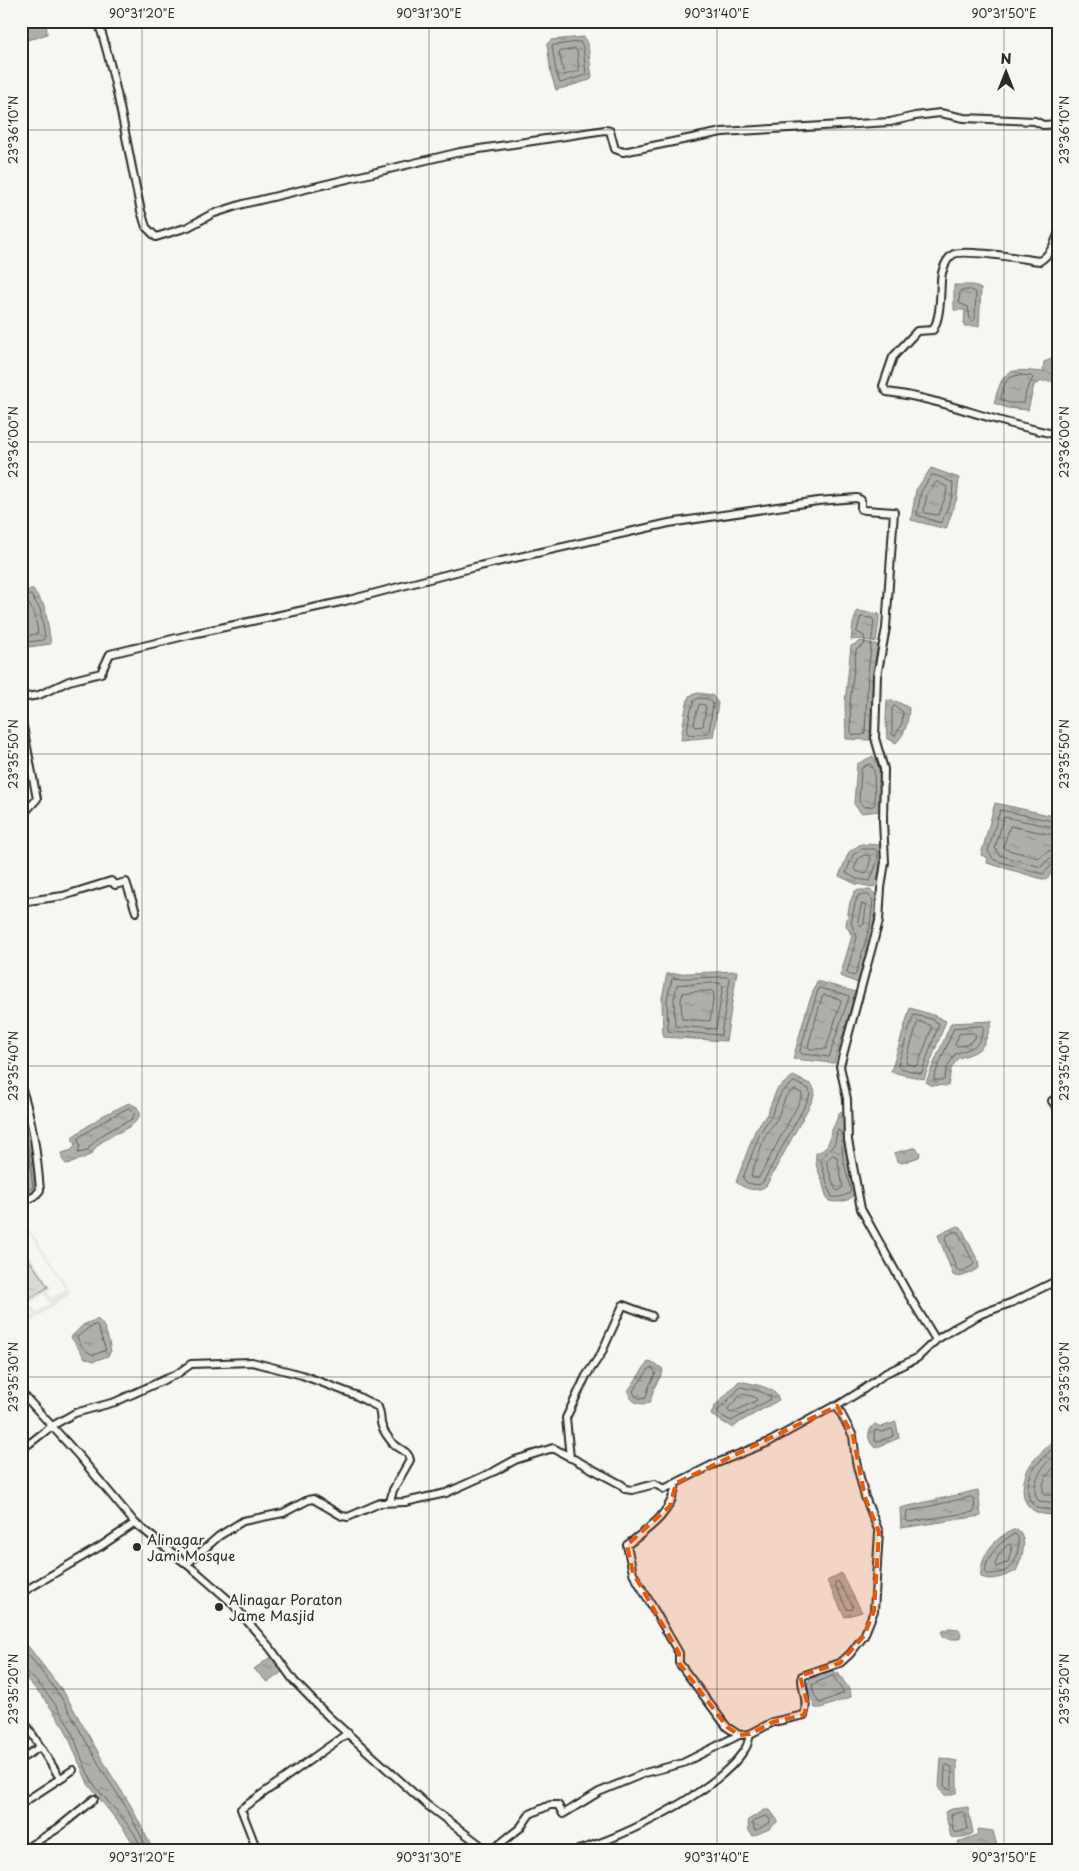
<svg xmlns="http://www.w3.org/2000/svg" width="1079" height="1871" font-family="'Playpen Sans',sans-serif">
  <defs>
    <pattern id="forest-crowns" width="20" height="18" patternUnits="userSpaceOnUse" patternTransform="scale(1.25)"><rect width="20" height="18" fill="#d9d9d5"/><path d="M2 6a3 3 0 1 1 6 0M12 15a3 3 0 1 1 6 0" fill="none" stroke="#babab7"/></pattern>
    <pattern id="water-ripples" width="26" height="14" patternUnits="userSpaceOnUse" patternTransform="scale(1.25)"><rect width="26" height="14" fill="#aeaeab"/><path d="M2 4q2-2 4 0t4 0M15 11q2-2 4 0t4 0" fill="none" stroke="#8e8e8b"/></pattern>
  </defs>
  <rect width="100%" height="100%" fill="#f6f6f2"/>
  <filter id="ink" filterUnits="userSpaceOnUse"><feTurbulence type="fractalNoise" baseFrequency=".02" numOctaves="2"/><feDisplacementMap in="SourceGraphic" scale="10" xChannelSelector="R" yChannelSelector="G"/><feConvolveMatrix kernelMatrix="1 2 1 2 8 2 1 2 1" color-interpolation-filters="sRGB"/></filter>
  <g filter="url(#ink)">
    <!-- built -->
    <path fill="#e7e7e3" fill-rule="evenodd" d="M 21,1217 L 71,1293 L 21,1329 L 21,1323 L 34,1315 L 27,1304 L 21,1307 L 21,1304 L 47,1287 L 21,1248 L 21,1241 L 51,1288 L 47,1291 L 51,1298 L 66,1289 L 21,1220 ZM 44,1294 L 50,1303 L 36,1313 L 30,1303 Z"/>
    <!-- forest -->
    <path fill="url(#forest-crowns)" stroke="#828280" d="M 21,1248 L 48,1287 L 21,1304 Z"/>
    <!-- water -->
    <path fill="url(#water-ripples)" stroke="#7a7a78" d="M 22,21 L 46,21 L 47,34 L 36,38 L 26,40 Z
      M 584,37 L 588,46 L 592,78 L 590,80 L 556,90 L 551,74 L 547,44 L 551,40 Z
      M 954,285 L 973,285 L 981,289 L 979,326 L 964,326 L 965,310 L 954,310 Z
      M 1054,350 L 1058,351 L 1058,386 L 1053,381 L 1042,381 L 1034,385 L 1028,410 L 1007,408 L 994,403 C 1004,367 1007,369 1043,372 L 1044,362 L 1054,358 Z
      M 931,468 L 959,478 L 957,498 L 946,529 L 911,520 L 916,490 Z
      M 33,589 L 45,607 L 51,644 L 21,648 L 21,592 Z
      M 857,611 L 879,614 L 879,621 L 876,642 L 860,639 L 851,640 L 853,624 Z
      M 861,641 L 878,645 L 873,673 L 870,740 L 846,739 L 845,703 L 851,646 Z
      M 698,693 L 712,695 L 718,703 L 713,737 L 681,740 L 685,712 L 689,696 Z
      M 887,700 L 898,702 L 909,708 C 908,722 906,733 896,743 L 887,738 L 886,720 Z
      M 873,756 L 879,768 L 880,811 L 861,813 L 854,804 L 857,764 Z
      M 995,803 L 1058,817 L 1058,865 L 1046,880 L 987,863 L 988,858 L 981,855 Z
      M 861,844 L 881,845 L 883,860 L 874,887 L 856,884 L 839,876 L 849,852 Z
      M 860,890 L 870,890 L 878,896 L 875,927 L 858,983 L 840,976 L 852,936 L 846,925 L 850,902 L 855,891 Z
      M 737,971 L 726,1041 L 663,1037 L 662,998 L 667,974 Z
      M 817,981 L 856,992 L 834,1063 L 793,1059 L 807,1008 Z
      M 910,1008 L 933,1015 L 946,1021 L 924,1079 L 891,1072 Z
      M 992,1021 C 984,1046 985,1051 958,1058 L 951,1069 L 948,1086 L 931,1085 L 926,1082 L 951,1023 Z
      M 793,1076 L 812,1085 L 815,1092 L 812,1101 L 766,1186 C 756,1193 745,1189 736,1182 L 755,1131 L 767,1114 L 777,1089 Z
      M 21,1096 L 34,1151 L 38,1190 L 21,1201 Z
      M 129,1103 L 137,1107 L 140,1113 C 137,1132 100,1133 92,1154 L 72,1163 L 66,1164 L 62,1159 L 62,1153 L 72,1150 L 75,1145 L 72,1137 L 102,1116 Z
      M 846,1110 L 856,1193 C 850,1202 838,1203 829,1201 C 825,1195 824,1188 822,1181 C 818,1168 815,1168 816,1153 C 833,1148 827,1138 833,1128 C 836,1122 837,1118 839,1113 Z
      M 913,1148 L 916,1148 L 920,1153 L 919,1157 L 902,1163 L 897,1161 L 894,1153 Z
      M 957,1226 L 961,1227 L 978,1261 L 979,1268 C 971,1272 961,1280 953,1275 L 938,1235 Z
      M 97,1319 C 106,1324 109,1342 111,1351 L 108,1356 L 94,1361 L 85,1358 L 71,1337 L 83,1325 Z
      M 648,1362 L 652,1363 L 662,1368 L 663,1372 L 654,1388 L 650,1402 C 640,1407 629,1401 628,1391 Z
      M 739,1381 C 751,1384 776,1386 779,1400 L 740,1422 L 733,1428 L 711,1415 L 714,1407 Z
      M 896,1422 L 899,1438 L 875,1448 C 867,1441 866,1431 875,1424 L 881,1427 Z
      M 1052,1442 L 1058,1445 L 1058,1514 C 1026,1519 1016,1495 1028,1469 C 1033,1459 1044,1450 1052,1442 Z
      M 978,1490 L 981,1516 L 901,1528 L 900,1508 Z
      M 1017,1529 C 1029,1538 1022,1559 1016,1571 C 1005,1576 993,1582 981,1577 C 979,1556 997,1534 1017,1529 Z
      M 841,1573 L 862,1612 L 845,1617 L 827,1581 Z
      M 949,1628 L 959,1629 L 961,1635 L 959,1639 L 949,1639 L 944,1637 L 941,1632 Z
      M 21,1637 L 65,1694 L 110,1773 L 130,1804 L 153,1850 L 137,1850 L 126,1832 L 88,1784 L 65,1729 L 44,1698 L 21,1673 Z
      M 269,1658 L 273,1659 L 282,1672 L 268,1682 L 265,1680 L 254,1669 Z
      M 831,1671 L 838,1673 L 850,1690 L 851,1697 L 821,1708 L 815,1708 L 807,1685 L 810,1679 Z
      M 941,1758 L 957,1761 L 957,1792 L 953,1795 L 945,1795 L 939,1789 Z
      M 968,1807 L 973,1833 C 968,1837 958,1838 951,1837 L 945,1812 L 952,1809 Z
      M 765,1810 L 770,1810 L 778,1821 L 769,1829 L 753,1836 L 749,1831 L 748,1820 Z
      M 978,1829 L 993,1831 L 998,1850 L 960,1850 L 958,1842 L 977,1835 Z"/>
    <g fill="none" stroke-linecap="round" stroke-linejoin="round">
      <!-- shore -->
      <path stroke="#5f5f5e" stroke-width="1" d="M 580,42 L 583,47 L 586,75 L 560,83 L 556,72 L 552,46 Z
        M 575,49 L 577,51 L 579,71 L 564,75 L 559,52 Z
        M 971,290 L 976,293 L 975,319 L 972,321 L 970,319 L 968,307 L 959,303 L 960,291 Z
        M 1021,375 L 1031,376 L 1033,378 L 1026,391 L 1024,403 L 1009,403 L 1002,400 L 1001,398 C 1004,384 1005,376 1021,375 Z
        M 932,475 L 941,477 L 953,483 L 952,497 L 941,523 L 917,515 L 921,492 Z
        M 937,482 L 947,487 L 946,495 L 939,514 L 937,515 L 925,513 L 924,510 L 927,494 Z
        M 21,596 L 31,595 L 40,609 L 45,637 L 43,640 L 21,643
        M 21,603 L 28,603 L 34,612 L 38,632 L 36,634 L 21,637
        M 861,617 L 872,618 L 874,621 L 868,673 L 865,733 L 863,735 L 853,735 L 851,732 L 850,703 L 856,650 L 864,645 L 865,641 L 864,636 L 857,632 Z
        M 699,698 L 709,699 L 713,704 L 709,731 L 707,733 L 689,735 L 687,732 L 690,713 L 694,701 Z
        M 700,704 L 705,705 L 706,707 L 703,726 L 696,727 L 694,725 L 696,714 Z
        M 895,706 L 903,712 L 902,723 L 895,736 L 892,734 L 892,708 Z
        M 870,764 L 874,770 L 875,804 L 873,806 L 864,807 L 859,802 L 861,769 Z
        M 1058,822 L 1000,810 L 988,851 L 994,860 L 1043,874 L 1053,864 L 1058,863
        M 1058,828 L 1004,817 L 995,848 L 999,855 L 1041,867 L 1050,858 L 1058,856
        M 1058,836 L 1010,826 L 1003,847 L 1005,849 L 1038,858 L 1048,851 L 1058,849
        M 863,849 L 875,849 L 877,851 L 878,860 L 870,881 L 857,879 L 846,873 L 853,855 Z
        M 865,855 L 870,856 L 871,858 L 867,872 L 865,874 L 856,871 L 854,869 L 858,859 Z
        M 859,895 L 868,895 L 873,900 L 870,926 L 856,974 L 854,976 L 848,974 L 847,972 L 857,937 L 851,923 L 855,904 Z
        M 862,904 L 866,906 L 864,924 L 861,926 L 858,922 Z
        M 728,977 L 730,979 L 721,1035 L 668,1031 L 667,999 L 672,979 Z
        M 720,983 L 723,986 L 716,1029 L 675,1026 L 674,999 L 677,985 Z
        M 819,988 L 848,995 L 849,997 L 829,1057 L 802,1054 L 800,1052 Z
        M 712,991 L 714,994 L 710,1021 L 682,1019 L 681,1000 L 683,993 Z
        M 825,995 L 840,999 L 841,1002 L 826,1049 L 810,1049 L 808,1046 L 822,997 Z
        M 914,1015 L 932,1019 L 939,1024 L 922,1072 L 919,1073 L 900,1068 L 898,1066 Z
        M 920,1022 L 930,1025 L 932,1028 L 918,1064 L 915,1066 L 907,1064 L 906,1061 L 917,1024 Z
        M 982,1026 L 984,1029 C 978,1049 973,1047 955,1054 L 947,1068 L 944,1080 L 934,1080 L 934,1077 L 954,1028 Z
        M 973,1033 L 976,1035 L 975,1038 C 970,1043 962,1048 955,1045 L 959,1034 Z
        M 794,1082 L 809,1089 L 810,1093 L 808,1100 L 763,1182 L 759,1185 L 747,1183 L 743,1178 L 760,1133 L 771,1116 L 781,1093 Z
        M 795,1090 L 802,1093 L 802,1097 L 762,1172 L 758,1178 L 752,1178 L 751,1175 L 765,1136 L 777,1119 L 786,1096 Z
        M 129,1108 L 135,1113 L 132,1119 C 116,1127 96,1135 87,1151 L 78,1153 L 80,1145 L 78,1139 L 81,1136 L 105,1120 Z
        M 21,1117 L 29,1152 L 33,1187 L 21,1195
        M 838,1130 L 841,1132 L 843,1159 L 851,1191 C 847,1196 838,1198 832,1197 L 830,1193 L 821,1162 C 821,1156 829,1151 833,1146 C 837,1141 835,1135 838,1130 Z
        M 833,1155 L 837,1157 L 843,1187 L 838,1191 L 835,1189 L 827,1165 L 827,1161 Z
        M 954,1232 L 958,1232 L 974,1263 L 972,1266 L 961,1272 L 957,1270 L 945,1239 L 946,1236 Z
        M 97,1325 L 106,1350 L 94,1355 C 85,1352 80,1345 77,1337 L 91,1326 Z
        M 652,1368 L 656,1373 L 649,1386 L 646,1398 L 642,1399 L 635,1396 L 633,1391 L 649,1369 Z
        M 741,1387 L 759,1391 L 770,1396 L 771,1399 L 731,1421 L 719,1414 L 718,1411 Z
        M 742,1394 L 755,1397 L 757,1400 L 732,1413 L 729,1412 L 728,1409 Z
        M 892,1429 L 894,1433 L 893,1436 L 878,1442 L 875,1441 L 874,1436 L 875,1430 L 882,1432 Z
        M 1058,1449 L 1052,1449 C 1046,1455 1038,1462 1033,1470 C 1027,1480 1024,1502 1038,1508 C 1044,1510 1052,1509 1058,1509
        M 1058,1455 C 1044,1458 1027,1489 1039,1501 L 1058,1503
        M 1058,1463 C 1050,1472 1039,1482 1044,1495 L 1058,1495
        M 971,1497 L 974,1499 L 975,1510 L 973,1512 L 909,1522 L 906,1520 L 907,1512 Z
        M 1015,1534 L 1018,1537 C 1020,1561 1012,1575 986,1574 C 982,1561 1002,1538 1015,1534 Z
        M 1009,1544 L 1012,1547 L 1008,1562 L 996,1567 L 995,1564 L 999,1554 Z
        M 838,1581 L 853,1606 L 852,1610 L 847,1609 L 835,1585 L 835,1583 Z
        M 21,1645 L 61,1697 L 105,1775 L 126,1807 L 148,1850
        M 21,1670 C 33,1671 64,1715 70,1728 C 78,1745 82,1764 92,1781 C 103,1800 138,1828 141,1850
        M 833,1676 L 844,1693 L 819,1703 L 814,1694 L 812,1685 Z
        M 947,1765 L 952,1767 L 952,1788 L 950,1790 L 944,1786 L 945,1767 Z
        M 963,1812 L 965,1814 L 968,1829 L 955,1833 L 953,1830 L 951,1815 Z
        M 765,1816 L 770,1819 L 770,1822 L 757,1830 L 754,1830 L 753,1822 Z"/>
      <defs>
        <path id="minor" d="M 98,21 C 118,83 127,148 141,211 L 146,227 L 156,237 L 188,227 L 212,214 L 243,204 L 460,152 L 605,130 L 610,131 L 615,149 L 623,152 L 722,132 L 890,122 L 915,116 L 940,113 L 964,118 L 1035,121 L 1043,125 L 1058,124
          M 1058,234 C 1054,246 1050,254 1040,261 C 1024,259 966,249 954,254 C 946,258 941,272 941,281 C 940,296 941,316 933,330 L 917,331 L 893,357 L 883,386 L 887,392 C 928,397 965,411 1005,422 C 1022,427 1040,431 1058,435
          M 21,698 L 39,695 L 69,681 L 101,673 L 110,654 L 197,633 L 345,601 L 475,567 L 669,523 L 818,501 L 857,498 L 861,500 L 861,509 L 865,510 L 894,512 L 886,628 L 877,676 L 875,738 L 884,769 L 883,821 L 885,862 L 881,888 L 879,921 L 840,1066 L 847,1099 L 848,1140 L 861,1209 L 908,1294 L 936,1340
          M 21,716 L 37,799 L 27,810 L 21,811
          M 21,902 L 63,896 L 111,881 L 115,885 L 126,882 L 136,912
          M 21,1087 C 33,1120 37,1155 40,1190 L 35,1196 L 21,1203
          M 1058,1097 L 1052,1101 L 1058,1109
          M 21,1392 L 79,1456 L 135,1523 L 199,1574 L 231,1602 L 271,1649 L 294,1681 L 328,1716 L 427,1805 L 487,1850
          M 21,1450 L 52,1426 L 75,1413 L 115,1402 L 177,1374 L 191,1364 L 252,1362 L 302,1375 L 355,1395 L 378,1407 C 381,1413 380,1417 381,1423 C 382,1429 387,1436 391,1441 C 396,1449 408,1449 410,1460 L 393,1490 L 390,1502
          M 570,1458 L 566,1418 L 586,1376 L 601,1354 L 623,1305 L 652,1316
          M 676,1483 C 673,1513 648,1529 627,1545 L 633,1573 L 679,1653 L 679,1663 L 727,1727 L 739,1735 L 750,1734 L 773,1722 L 804,1715 C 809,1701 801,1689 802,1676 L 840,1663 L 850,1654 L 864,1636 L 874,1611 L 879,1532 L 865,1497 L 856,1462 L 853,1436 L 837,1406
          M 187,1564 L 219,1536 L 243,1521 L 283,1513 L 308,1500 L 313,1499 L 342,1516 L 348,1517 L 380,1503 L 405,1502 L 446,1493 L 495,1471 L 515,1460 L 553,1448 L 622,1485 L 625,1489 L 632,1490 L 655,1484 L 664,1489 L 712,1465 L 769,1442 L 832,1407 L 837,1406 L 864,1389 L 886,1373 L 917,1358 L 936,1340 L 953,1329 L 981,1314 L 1013,1302 L 1058,1280
          M 21,1593 L 101,1546 L 135,1523
          M 21,1720 L 27,1726 L 60,1778
          M 21,1759 L 40,1747
          M 21,1795 L 26,1801
          M 21,1804 L 73,1770
          M 23,1850 L 57,1829 L 94,1799
          M 257,1850 L 241,1809 L 348,1733
          M 492,1850 L 520,1828 L 530,1814 L 550,1805 L 558,1805 L 563,1814 L 599,1792 L 645,1773 L 683,1763 L 739,1735
          M 578,1850 C 626,1836 718,1791 745,1749 C 748,1745 749,1739 750,1734"/>
      </defs>
      <!-- minor casing -->
      <use href="#minor" stroke="#2b2b2b" stroke-width="10"/>
      <!-- minor -->
      <use href="#minor" stroke="#f6f6f2" stroke-width="6"/>
    </g>
  </g>
  <!-- marked area -->
  <path fill="#e8590c" fill-opacity="0.2" stroke="#e8590c" stroke-width="4" stroke-dasharray="10 6" stroke-linejoin="round" d="M 837,1406 L 853,1436 L 865,1497 L 879,1532 L 874,1611 L 864,1636 L 840,1663 L 800,1676 L 807,1702 L 804,1715 L 773,1722 L 750,1734 L 739,1735 L 727,1727 L 679,1663 L 679,1653 L 633,1573 L 627,1545 L 670,1506 L 676,1483 Z"/>
  <!-- ticks -->
  <path fill="none" stroke="#2b2b2b" stroke-width="1" stroke-opacity="0.45" d="M 142,21 L 142,1850M 429,21 L 429,1850M 717,21 L 717,1850M 1004,21 L 1004,1850M 21,130 L 1058,130M 21,442 L 1058,442M 21,754 L 1058,754M 21,1066 L 1058,1066M 21,1377 L 1058,1377M 21,1689 L 1058,1689"/>
  <!-- markers -->
  <g fill="#2b2b2b" stroke="#f6f6f2" stroke-width="2">
    <circle cx="137" cy="1547" r="5"/>
    <circle cx="219" cy="1607" r="5"/>
  </g>
  <g text-anchor="middle" dominant-baseline="central" stroke-width="4" stroke-linejoin="round" paint-order="stroke">
    <!-- poi labels -->
    <g font-size="14" fill="#2b2b2b" stroke="#f6f6f2" text-anchor="start">
      <text x="147" y="1539">Alinagar<tspan x="147" dy="16">Jami Mosque</tspan></text>
      <text x="229" y="1599">Alinagar Poraton<tspan x="229" dy="16">Jame Masjid</tspan></text>
    </g>
  </g>
  <!-- margin -->
  <rect width="1079" height="1871" fill="none" stroke="#f6f6f2" stroke-width="55"/>
  <!-- north arrow -->
  <g transform="translate(1006 72)" stroke="#f6f6f2" stroke-width="4" paint-order="stroke">
  <path d="M0-4L9 19L0 12L-9 19Z" fill="#2b2b2b"/>
  <text y="-8" font-size="14" font-weight="bold" text-anchor="middle" fill="#2b2b2b">N</text>
  </g>
  <rect x="28" y="28" width="1024" height="1816" fill="none" stroke="#2b2b2b" stroke-width="2"/>
  <g font-size="12" text-anchor="middle" fill="#2b2b2b">
    <text x="142" y="18">90°31'20"E</text>
    <text x="429" y="18">90°31'30"E</text>
    <text x="717" y="18">90°31'40"E</text>
    <text x="1004" y="18">90°31'50"E</text>
    <text transform="translate(14 130) rotate(-90)" y="4">23°36'10"N</text>
    <text transform="translate(1065 130) rotate(-90)" y="4">23°36'10"N</text>
    <text transform="translate(14 442) rotate(-90)" y="4">23°36'00"N</text>
    <text transform="translate(1065 442) rotate(-90)" y="4">23°36'00"N</text>
    <text transform="translate(14 754) rotate(-90)" y="4">23°35'50"N</text>
    <text transform="translate(1065 754) rotate(-90)" y="4">23°35'50"N</text>
    <text transform="translate(14 1066) rotate(-90)" y="4">23°35'40"N</text>
    <text transform="translate(1065 1066) rotate(-90)" y="4">23°35'40"N</text>
    <text transform="translate(14 1377) rotate(-90)" y="4">23°35'30"N</text>
    <text transform="translate(1065 1377) rotate(-90)" y="4">23°35'30"N</text>
    <text transform="translate(14 1689) rotate(-90)" y="4">23°35'20"N</text>
    <text transform="translate(1065 1689) rotate(-90)" y="4">23°35'20"N</text>
    <text x="142" y="1862">90°31'20"E</text>
    <text x="429" y="1862">90°31'30"E</text>
    <text x="717" y="1862">90°31'40"E</text>
    <text x="1004" y="1862">90°31'50"E</text>
  </g>
</svg>
